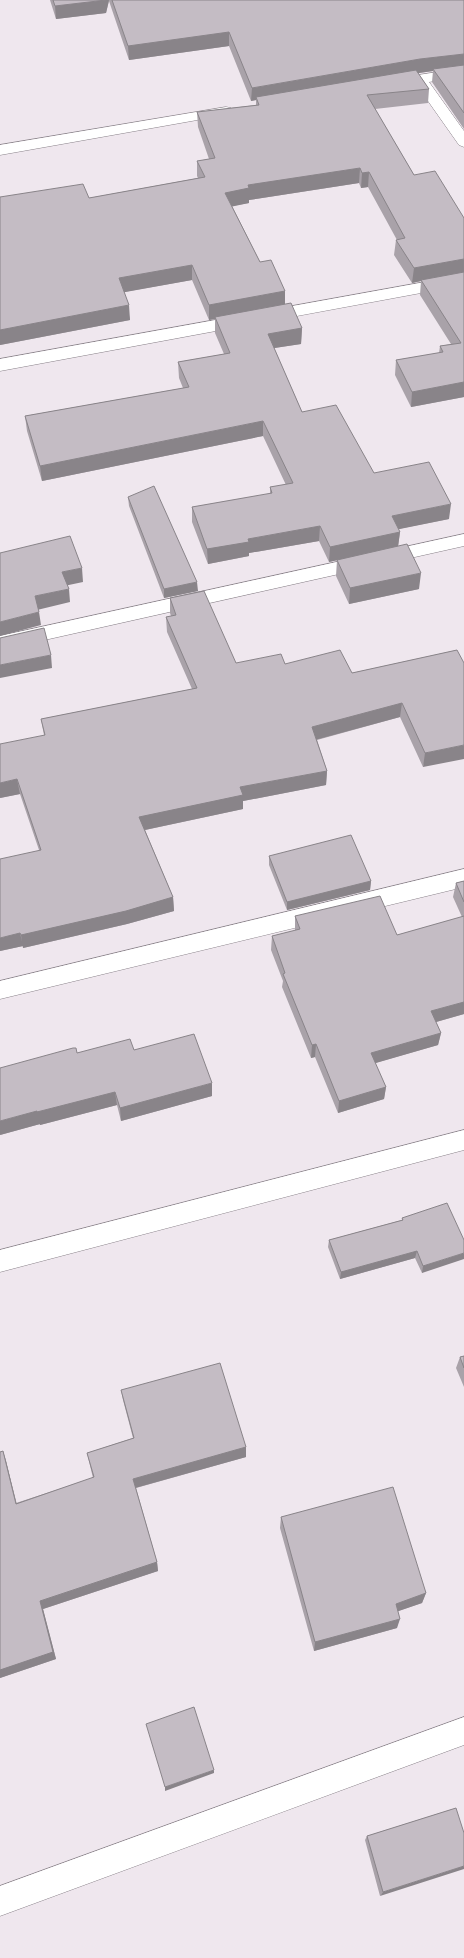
<svg xmlns="http://www.w3.org/2000/svg" width="464" height="1958" font-family="Jost,sans-serif">
  <rect width="100%" height="100%" fill="#efe7ee"/>
  <g fill="none" stroke-linecap="round" stroke-linejoin="round">
    <defs>
      <path id="minor" d="M 464,68 L 464,76 L 429,82 L 464,131 L 464,147 L 459,145 L 416,84 L 392,87 L 387,86 L 385,83 L 387,80 L 392,79 Z
        M 226,107 L 231,108 L 233,111 L 231,114 L 0,155 L 0,145 Z
        M 464,275 L 464,285 L 0,371 L 0,359 Z
        M 464,534 L 464,546 L 0,650 L 0,636 Z
        M 464,869 L 464,887 L 0,999 L 0,981 Z
        M 464,1130 L 464,1150 L 0,1272 L 0,1250 Z
        M 464,1717 L 464,1745 L 0,1916 L 0,1886 Z"/>
    </defs>
    <!-- minor casing -->
    <use href="#minor" stroke="#888188" stroke-width="1"/>
    <!-- minor -->
    <use href="#minor" fill="#fff" fill-rule="evenodd"/>
  </g>
  <!-- wall -->
  <path fill="#a9a2a9" d="M 50,0 L 464,0 L 464,129 L 432,82 L 433,71 L 418,73 L 429,89 L 428,103 L 375,109 L 414,175 L 464,218 L 464,397 L 411,407 L 395,375 L 396,360 L 439,353 L 440,346 L 451,344 L 420,295 L 421,281 L 412,283 L 394,255 L 396,240 L 397,240 L 368,187 L 361,188 L 359,183 L 249,200 L 249,203 L 232,206 L 260,262 L 285,291 L 285,305 L 302,328 L 301,344 L 274,348 L 302,412 L 374,473 L 449,519 L 398,529 L 400,532 L 398,546 L 419,589 L 349,604 L 336,576 L 337,560 L 329,562 L 319,541 L 249,553 L 249,556 L 208,564 L 192,522 L 192,507 L 270,494 L 270,487 L 286,485 L 263,436 L 42,481 L 27,431 L 25,416 L 183,388 L 179,378 L 178,362 L 224,354 L 215,333 L 215,319 L 209,320 L 192,280 L 124,292 L 130,320 L 0,345 L 0,197 L 89,198 L 198,178 L 197,176 L 197,161 L 209,159 L 198,127 L 197,112 L 256,105 L 256,100 L 251,101 L 229,46 L 129,60 L 109,1 L 106,13 L 56,19 Z
    M 128,497 L 198,591 L 164,598 L 129,506 Z
    M 170,598 L 236,663 L 285,664 L 352,673 L 457,650 L 423,767 L 400,717 L 317,740 L 327,771 L 326,785 L 243,801 L 243,809 L 145,830 L 173,897 L 174,911 L 127,924 L 23,948 L 23,946 L 0,951 L 39,850 L 20,794 L 0,798 L 44,735 L 41,719 L 192,689 L 167,632 L 166,617 L 171,616 L 170,613 Z
    M 269,856 L 371,881 L 370,890 L 287,910 L 269,865 Z
    M 464,881 L 464,1014 L 436,1022 L 441,1033 L 438,1045 L 375,1063 L 386,1087 L 384,1099 L 338,1113 L 315,1057 L 311,1058 L 282,987 L 283,981 L 271,950 L 272,936 L 295,931 L 295,916 L 397,935 L 462,917 L 453,897 L 456,883 Z
    M 134,1050 L 212,1096 L 121,1121 L 117,1105 L 40,1125 L 40,1124 L 0,1135 L 77,1053 Z
    M 402,1218 L 464,1240 L 422,1273 L 415,1258 L 340,1279 L 328,1247 L 329,1240 L 402,1220 Z
    M 464,1356 L 464,1387 L 456,1368 L 460,1357 Z
    M 121,1390 L 246,1447 L 246,1457 L 136,1488 L 157,1562 L 158,1571 L 43,1609 L 56,1659 L 0,1678 L 0,1452 L 3,1451 L 6,1461 L 16,1503 L 93,1478 L 87,1453 L 133,1438 L 123,1400 Z
    M 281,1517 L 426,1593 L 422,1603 L 398,1611 L 397,1628 L 314,1651 L 280,1528 Z
    M 456,1808 L 380,1896 L 365,1840 L 367,1836 Z"/>
  <!-- shaded-wall -->
  <path fill="#898489" d="M 106,0 L 109,0 L 106,13 L 56,19 L 55,6 Z
    M 229,32 L 229,46 L 129,60 L 128,46 Z
    M 464,54 L 464,67 L 433,69 L 433,71 L 419,73 L 257,100 L 256,97 L 256,100 L 251,101 L 252,88 L 420,59 Z
    M 360,168 L 359,183 L 249,200 L 249,203 L 225,208 L 225,193 L 248,185 Z
    M 369,172 L 368,187 L 361,188 L 362,173 Z
    M 464,259 L 464,274 L 421,280 L 421,281 L 412,283 L 414,268 Z
    M 192,265 L 192,280 L 120,293 L 119,278 Z
    M 285,291 L 285,306 L 209,320 L 209,305 Z
    M 129,305 L 130,320 L 0,345 L 0,330 Z
    M 302,328 L 301,344 L 268,349 L 268,334 Z
    M 464,382 L 464,397 L 411,407 L 412,392 Z
    M 263,421 L 263,436 L 42,481 L 40,466 Z
    M 451,504 L 449,519 L 390,531 L 392,516 Z
    M 320,526 L 319,541 L 249,553 L 249,556 L 208,564 L 207,549 L 248,539 Z
    M 400,532 L 398,547 L 329,562 L 330,547 Z
    M 82,568 L 83,582 L 64,586 L 62,572 Z
    M 421,573 L 419,589 L 349,604 L 350,588 Z
    M 197,582 L 198,591 L 164,598 L 164,589 Z
    M 69,589 L 70,602 L 37,610 L 35,596 Z
    M 39,612 L 41,625 L 0,636 L 0,622 Z
    M 51,655 L 52,668 L 0,678 L 0,665 Z
    M 402,703 L 400,717 L 311,741 L 312,727 Z
    M 464,745 L 464,759 L 423,767 L 425,753 Z
    M 327,771 L 326,785 L 243,801 L 243,809 L 140,831 L 139,817 L 240,787 Z
    M 17,779 L 20,794 L 0,798 L 0,783 Z
    M 371,881 L 370,890 L 287,910 L 287,902 Z
    M 173,897 L 174,911 L 127,924 L 23,948 L 21,935 Z
    M 20,933 L 23,946 L 0,951 L 0,938 Z
    M 464,1002 L 464,1014 L 429,1024 L 431,1011 Z
    M 441,1033 L 438,1045 L 369,1065 L 371,1053 Z
    M 316,1044 L 315,1057 L 311,1058 L 312,1045 Z
    M 212,1083 L 212,1096 L 121,1121 L 120,1108 Z
    M 386,1087 L 384,1099 L 338,1113 L 339,1101 Z
    M 115,1092 L 117,1105 L 40,1125 L 37,1112 Z
    M 37,1111 L 40,1124 L 0,1135 L 0,1121 Z
    M 417,1251 L 415,1258 L 340,1279 L 341,1272 Z
    M 464,1253 L 464,1259 L 422,1273 L 423,1266 Z
    M 246,1447 L 246,1457 L 135,1488 L 133,1479 Z
    M 3,1451 L 6,1461 L 19,1513 L 16,1504 Z
    M 157,1562 L 158,1571 L 43,1609 L 56,1659 L 0,1678 L 0,1670 L 40,1601 Z
    M 426,1593 L 422,1603 L 393,1613 L 396,1604 Z
    M 400,1619 L 397,1628 L 314,1651 L 315,1642 Z
    M 214,1770 L 214,1773 L 165,1791 L 165,1787 Z
    M 464,1866 L 464,1869 L 380,1896 L 383,1892 Z"/>
  <!-- building -->
  <path fill="#c4bcc4" stroke="#898489" d="M 53,0 L 106,0 L 55,6 Z
    M 112,0 L 464,0 L 464,54 L 420,59 L 252,88 L 229,32 L 128,46 Z
    M 464,65 L 464,113 L 433,69 Z
    M 416,70 L 429,89 L 367,95 L 414,175 L 435,171 L 464,218 L 464,259 L 414,268 L 396,240 L 405,238 L 369,172 L 362,173 L 360,168 L 248,185 L 249,188 L 225,193 L 260,262 L 271,260 L 285,291 L 209,305 L 192,265 L 119,278 L 129,305 L 0,330 L 0,197 L 83,184 L 89,198 L 205,177 L 197,161 L 215,158 L 197,112 L 259,105 L 256,97 Z
    M 464,272 L 464,382 L 412,392 L 396,360 L 443,352 L 440,346 L 461,343 L 421,280 Z
    M 291,303 L 302,328 L 268,334 L 302,412 L 336,405 L 374,473 L 429,462 L 451,504 L 392,516 L 400,532 L 330,547 L 320,526 L 248,539 L 249,542 L 207,549 L 192,507 L 272,493 L 270,487 L 293,483 L 263,421 L 40,466 L 25,416 L 189,387 L 178,362 L 230,353 L 215,317 Z
    M 154,486 L 197,582 L 164,589 L 128,497 Z
    M 70,536 L 82,568 L 62,572 L 69,589 L 35,596 L 39,612 L 0,622 L 0,553 Z
    M 407,544 L 421,573 L 350,588 L 337,560 Z
    M 204,591 L 236,663 L 281,654 L 285,664 L 340,650 L 352,673 L 457,650 L 464,663 L 464,745 L 425,753 L 402,703 L 312,727 L 327,771 L 240,787 L 243,795 L 139,817 L 173,897 L 126,911 L 21,935 L 20,933 L 0,938 L 0,859 L 41,850 L 17,779 L 0,783 L 0,744 L 45,735 L 41,719 L 197,688 L 166,617 L 176,615 L 170,598 Z
    M 44,628 L 51,655 L 0,665 L 0,638 Z
    M 351,835 L 371,881 L 287,902 L 269,856 Z
    M 464,881 L 464,902 L 456,883 Z
    M 380,896 L 397,935 L 464,916 L 464,1002 L 431,1011 L 441,1033 L 371,1053 L 386,1087 L 339,1101 L 316,1044 L 312,1045 L 283,974 L 285,973 L 272,936 L 300,929 L 295,916 Z
    M 194,1034 L 212,1083 L 120,1108 L 115,1092 L 37,1112 L 37,1111 L 0,1121 L 0,1068 L 73,1048 L 76,1048 L 77,1053 L 130,1039 L 134,1050 Z
    M 447,1203 L 464,1240 L 464,1253 L 423,1266 L 417,1251 L 341,1272 L 329,1240 L 403,1220 L 402,1218 Z
    M 464,1356 L 464,1368 L 460,1357 Z
    M 220,1363 L 246,1447 L 133,1479 L 157,1562 L 40,1601 L 53,1652 L 0,1670 L 0,1452 L 3,1451 L 16,1504 L 94,1477 L 87,1453 L 134,1438 L 121,1390 Z
    M 393,1487 L 426,1593 L 396,1604 L 400,1619 L 315,1642 L 281,1517 Z
    M 194,1707 L 214,1770 L 165,1787 L 146,1724 Z
    M 456,1808 L 464,1833 L 464,1866 L 383,1892 L 367,1836 Z"/>
</svg>
